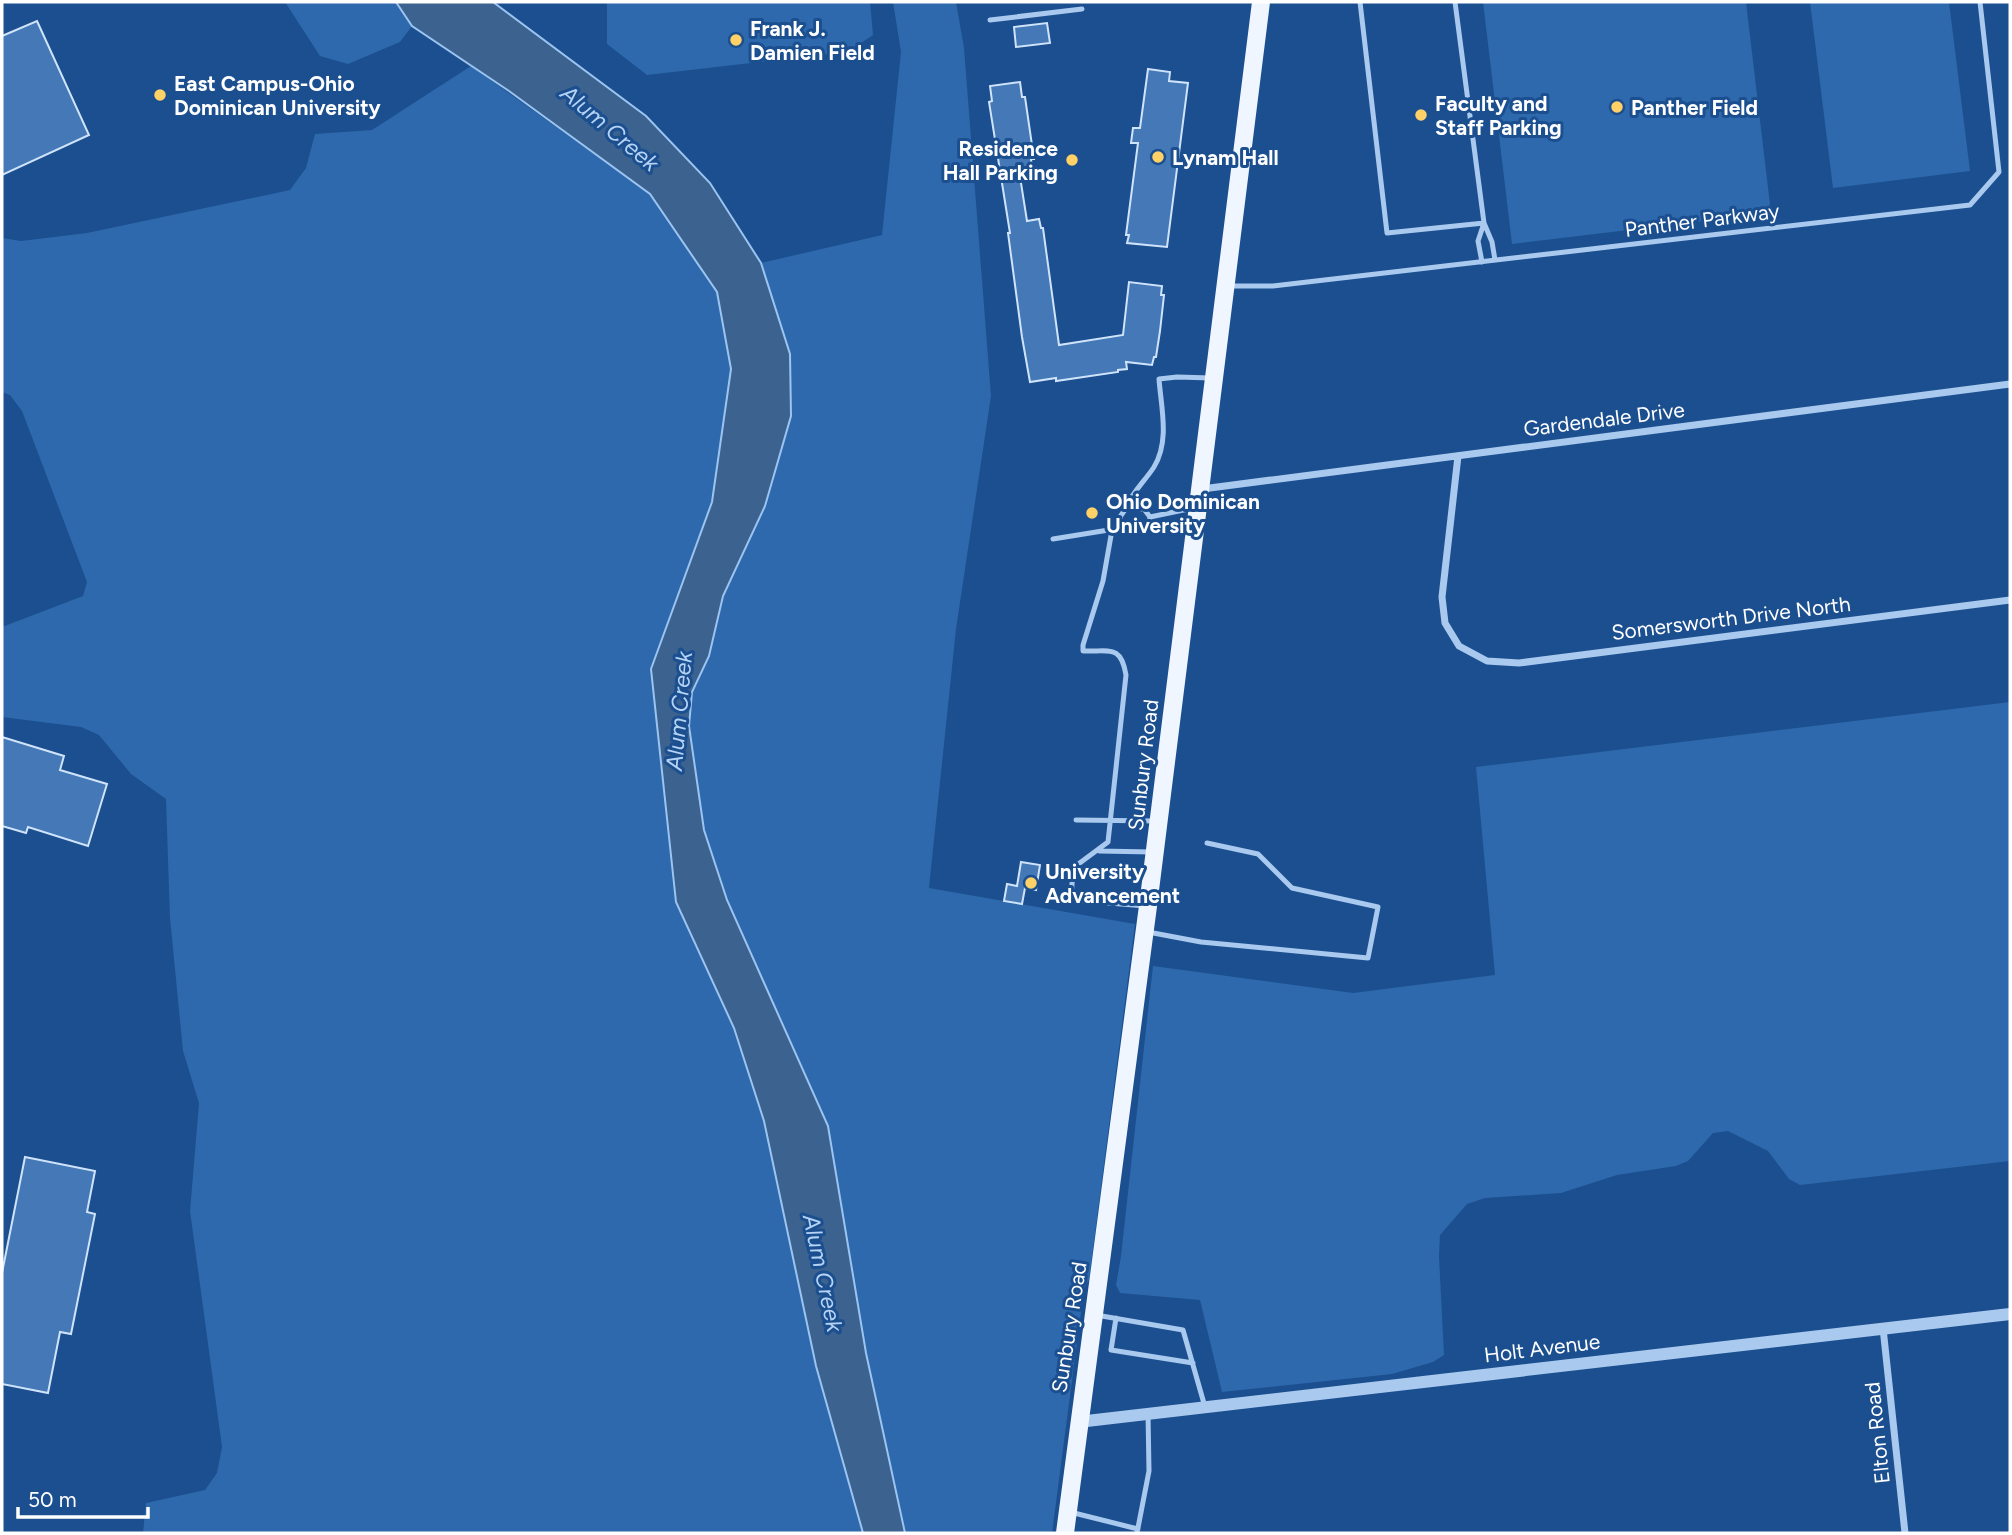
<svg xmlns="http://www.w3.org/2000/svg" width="2012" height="1535" font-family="Figtree,sans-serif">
  <rect width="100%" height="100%" fill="#1b4f8f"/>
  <!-- green -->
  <path fill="#2e69ad" d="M 285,2 L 396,2 L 412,26 L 400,42 L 348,64 L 320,56 Z
    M 607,2 L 870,2 L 873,35 L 848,52 L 647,75 L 607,44 Z
    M 893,2 L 956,2 L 964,48 L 991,396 L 956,629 L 929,888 L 1135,924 L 1089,1280 L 1084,1289 L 1052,1533 L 905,1533 L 866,1353 L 828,1126 L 727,900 L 704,830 L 689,726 L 692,692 L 709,656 L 723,596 L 765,506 L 790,354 L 761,263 L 882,235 L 901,52 Z
    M 1483,2 L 1746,2 L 1771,213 L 1512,244 Z
    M 1810,2 L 1949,2 L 1970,171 L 1833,188 Z
    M 471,66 L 650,194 L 717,292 L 731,369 L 712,502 L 651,669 L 734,1028 L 764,1121 L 816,1366 L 863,1533 L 143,1533 L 146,1503 L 205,1490 L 217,1473 L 222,1447 L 190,1211 L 199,1103 L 183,1051 L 170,918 L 166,799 L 131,774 L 99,735 L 81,727 L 2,717 L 2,627 L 83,596 L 87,582 L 22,411 L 10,395 L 2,392 L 2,238 L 21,241 L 87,233 L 290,190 L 306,168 L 315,134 L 372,130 Z
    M 2010,702 L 2010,1161 L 1800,1185 L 1789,1179 L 1768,1151 L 1728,1131 L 1713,1133 L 1688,1161 L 1676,1166 L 1617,1175 L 1561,1193 L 1485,1198 L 1467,1204 L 1440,1235 L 1439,1256 L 1444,1355 L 1433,1362 L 1392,1374 L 1222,1392 L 1200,1300 L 1120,1293 L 1116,1285 L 1121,1256 L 1153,966 L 1353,993 L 1495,975 L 1476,767 Z"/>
  <!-- water -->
  <path fill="#3c6290" stroke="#9cc4f0" stroke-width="2" d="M 396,2 L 493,2 L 646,116 L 710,183 L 761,263 L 790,354 L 791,416 L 765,506 L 723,596 L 709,656 L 692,692 L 689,726 L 704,830 L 727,900 L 828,1126 L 866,1353 L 905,1533 L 863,1533 L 816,1366 L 764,1121 L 734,1028 L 676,902 L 651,669 L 712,502 L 731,369 L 717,292 L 650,194 L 509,91 L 412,26 Z"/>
  <!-- building -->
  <path fill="#4478b7" stroke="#cfe3fa" stroke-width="2" d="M 37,21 L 89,135 L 2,175 L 2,36 Z
    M 1047,23 L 1050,43 L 1016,47 L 1014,27 Z
    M 1148,69 L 1170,72 L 1169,81 L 1188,83 L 1167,247 L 1127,243 L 1129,235 L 1126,235 L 1138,143 L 1131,143 L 1133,128 L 1140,128 Z
    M 1020,82 L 1022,97 L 1025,97 L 1034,159 L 1031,159 L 1032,168 L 1020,170 L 1021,183 L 1027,221 L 1039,219 L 1041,228 L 1043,228 L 1059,345 L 1123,335 L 1129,282 L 1162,286 L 1161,295 L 1164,295 L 1160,331 L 1156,357 L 1154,357 L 1152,365 L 1126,362 L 1127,369 L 1118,370 L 1118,372 L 1056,381 L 1056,378 L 1030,382 L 1022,337 L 1008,233 L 1010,233 L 989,102 L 992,101 L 990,86 Z
    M 2,737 L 64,756 L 60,770 L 107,784 L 88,846 L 28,827 L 26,833 L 2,826 Z
    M 1021,862 L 1040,865 L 1036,890 L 1025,888 L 1022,904 L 1004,901 L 1007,884 L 1017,886 Z
    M 25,1157 L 95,1171 L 87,1212 L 95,1214 L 71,1334 L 60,1332 L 48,1393 L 2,1384 L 2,1273 Z"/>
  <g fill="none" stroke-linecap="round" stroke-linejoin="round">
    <!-- service -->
    <path stroke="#a9c9ee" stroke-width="5" d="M 1360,2 L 1387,233 L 1484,223
      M 1455,2 L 1484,223 L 1492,242 L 1495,260
      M 990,20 L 1082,9
      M 1482,262 L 1478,241 L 1484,223
      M 1228,286 L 1273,286 L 1970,205 L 1999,172 L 1980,2
      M 1150,517 L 1144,509 L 1126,508 C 1132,492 1145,481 1154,467 C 1170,441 1161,407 1159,379 L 1177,377 L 1211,378
      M 1121,528 L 1120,517 L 1126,508
      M 1112,530 L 1103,581 L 1083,645 L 1083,651 C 1109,652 1121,644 1126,675 L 1108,842 L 1073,868 L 1071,900 L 1146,906
      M 1053,539 L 1121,528 L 1137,532 L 1149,526 L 1150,517 L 1193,508
      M 1076,820 L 1156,821
      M 1099,851 L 1152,852
      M 1148,932 L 1201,942 L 1368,958 L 1378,907 L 1292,888 L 1258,854 L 1207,843
      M 1096,1315 L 1183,1330 L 1205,1407
      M 1116,1318 L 1111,1350 L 1193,1363
      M 1070,1512 L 1138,1529
      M 1137,1533 L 1149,1471 L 1148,1413"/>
    <!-- minor -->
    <path stroke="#a9c9ee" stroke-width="7" d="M 1458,456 L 1442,597 L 1445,623 L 1459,646 L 1487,661 L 1519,663 L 2010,600
      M 1202,489 L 2010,384
      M 1883,1328 L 1905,1533"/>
    <!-- tertiary -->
    <path stroke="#a9c9ee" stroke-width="12" d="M 1078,1422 L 2010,1314"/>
    <!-- primary -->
    <path stroke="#f0f6ff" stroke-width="18" d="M 1065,1533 L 1148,906 L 1261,2"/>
  </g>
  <!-- markers -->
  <g fill="#ffd166" stroke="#1b4f8f" stroke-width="2.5">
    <circle cx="736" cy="40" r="7"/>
    <circle cx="160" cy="95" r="7"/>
    <circle cx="1617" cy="107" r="7"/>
    <circle cx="1421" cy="115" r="7"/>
    <circle cx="1158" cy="157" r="7"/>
    <circle cx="1072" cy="160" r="7"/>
    <circle cx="1092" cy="513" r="7"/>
    <circle cx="1031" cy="883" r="7"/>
  </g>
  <g text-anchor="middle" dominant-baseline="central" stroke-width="6" stroke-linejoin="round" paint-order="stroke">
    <!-- poi labels -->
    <g font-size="21" font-weight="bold" fill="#fff" stroke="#1b4f8f" text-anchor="start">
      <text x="750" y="28">Frank J.<tspan x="750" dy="24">Damien Field</tspan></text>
      <text x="174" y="83">East Campus-Ohio<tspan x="174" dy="24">Dominican University</tspan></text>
      <text x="1435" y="103">Faculty and<tspan x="1435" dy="24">Staff Parking</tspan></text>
      <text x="1631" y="107">Panther Field</text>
      <text x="1058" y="148" text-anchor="end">Residence<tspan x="1058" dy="24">Hall Parking</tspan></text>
      <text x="1172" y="157">Lynam Hall</text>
      <text x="1106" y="501">Ohio Dominican<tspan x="1106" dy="24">University</tspan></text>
      <text x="1045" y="871">University<tspan x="1045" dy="24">Advancement</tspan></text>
    </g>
    <!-- street labels -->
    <g font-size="21" fill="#fff" stroke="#1b4f8f">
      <text transform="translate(1702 220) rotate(-7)">Panther Parkway</text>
      <text transform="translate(1604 419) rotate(-7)">Gardendale Drive</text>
      <text transform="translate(1731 618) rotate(-7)">Somersworth Drive North</text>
      <text transform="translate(1143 765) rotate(-83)">Sunbury Road</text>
      <text transform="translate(1069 1327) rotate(-81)">Sunbury Road</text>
      <text transform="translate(1542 1348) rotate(-7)">Holt Avenue</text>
      <text transform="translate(1877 1433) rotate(-96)">Elton Road</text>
    </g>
    <!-- water labels -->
    <g font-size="23" font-style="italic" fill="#b5d3f5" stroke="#1b4f8f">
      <text transform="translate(610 128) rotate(40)">Alum Creek</text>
      <text transform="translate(679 711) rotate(-85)">Alum Creek</text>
      <text transform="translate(823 1273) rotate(78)">Alum Creek</text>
    </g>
  </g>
  <!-- border -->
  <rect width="2012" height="1535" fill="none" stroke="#ffffff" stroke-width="7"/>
  <!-- scale -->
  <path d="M18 1507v10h130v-10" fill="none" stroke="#ffffff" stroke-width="3.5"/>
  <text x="28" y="1507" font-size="21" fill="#ffffff" stroke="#1b4f8f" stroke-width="5" paint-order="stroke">50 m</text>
</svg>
